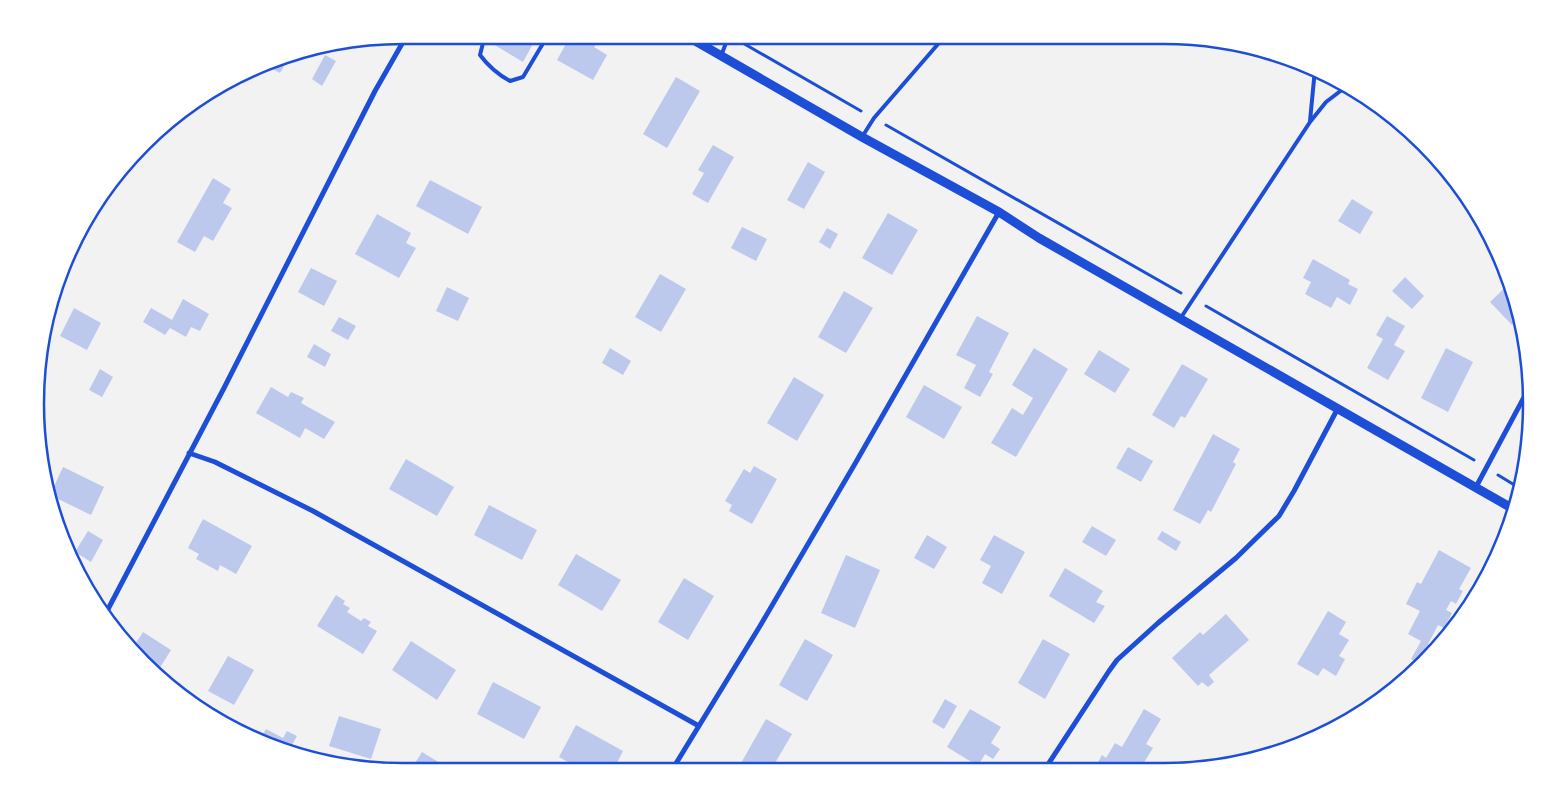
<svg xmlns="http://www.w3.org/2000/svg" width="1567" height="807" font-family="'Archivo Narrow',sans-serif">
  <rect width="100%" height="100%" fill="#f2f2f2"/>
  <!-- building -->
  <path fill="#bdc9ec" d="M 498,35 L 538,35 L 523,62 L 493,44 Z
    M 571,35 L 591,35 L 599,40 L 594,47 L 607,55 L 593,80 L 557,60 Z
    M 291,54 L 280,73 L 265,65 L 285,55 Z
    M 325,55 L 336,61 L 322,86 L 312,79 Z
    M 676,77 L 700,91 L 667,148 L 643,134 Z
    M 713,145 L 734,157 L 708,203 L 692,194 L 704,173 L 698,170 Z
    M 808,162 L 825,172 L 804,209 L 787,200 Z
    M 213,178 L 231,189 L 223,203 L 232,208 L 213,241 L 204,236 L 195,252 L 177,242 Z
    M 430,180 L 482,207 L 468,234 L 416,206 Z
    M 1352,199 L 1373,212 L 1360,234 L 1338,221 Z
    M 888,213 L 918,230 L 892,275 L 862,258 Z
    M 377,214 L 411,233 L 406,243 L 416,248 L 399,278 L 355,254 Z
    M 742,227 L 767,239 L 756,261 L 731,248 Z
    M 827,228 L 838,234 L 830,249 L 819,242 Z
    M 67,256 L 74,261 L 66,273 L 61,270 Z
    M 1313,259 L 1350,280 L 1348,284 L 1358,289 L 1350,305 L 1337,297 L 1331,308 L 1305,294 L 1311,282 L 1303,278 Z
    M 311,268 L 337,281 L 324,306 L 298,292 Z
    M 660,274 L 686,289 L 661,332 L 635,317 Z
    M 1405,277 L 1424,296 L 1412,309 L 1392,291 Z
    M 1511,282 L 1520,317 L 1512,325 L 1490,302 Z
    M 447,287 L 469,298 L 458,321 L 436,311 Z
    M 844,291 L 873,308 L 846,353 L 818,337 Z
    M 183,299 L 209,314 L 200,331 L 191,327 L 186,337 L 170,328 L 165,335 L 143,322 L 151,308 L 172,320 Z
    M 74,308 L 101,323 L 87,350 L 60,336 Z
    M 977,316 L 1009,333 L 989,372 L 993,374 L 980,397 L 964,388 L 976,365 L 956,355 Z
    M 1387,316 L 1405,326 L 1394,345 L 1405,351 L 1388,380 L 1367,368 L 1383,339 L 1376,335 Z
    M 339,317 L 356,326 L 348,340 L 331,331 Z
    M 314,344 L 331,354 L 325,367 L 307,357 Z
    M 610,348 L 631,361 L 623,375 L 602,363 Z
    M 1034,348 L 1068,369 L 1016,457 L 991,443 L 1012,408 L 1023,415 L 1033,398 L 1012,385 Z
    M 1446,348 L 1473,362 L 1448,412 L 1421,398 Z
    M 1099,350 L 1130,369 L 1115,393 L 1084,374 Z
    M 1182,364 L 1208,379 L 1185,418 L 1181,416 L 1174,428 L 1152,415 Z
    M 100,369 L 113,377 L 102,397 L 89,390 Z
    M 794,377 L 824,395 L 797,441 L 767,423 Z
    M 924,385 L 962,407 L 944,439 L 906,417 Z
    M 271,387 L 288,397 L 291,392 L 304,398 L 301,403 L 335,422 L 324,439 L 305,428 L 300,438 L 256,413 Z
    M 1213,434 L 1240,449 L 1233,462 L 1236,464 L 1211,512 L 1208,510 L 1200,524 L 1173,510 Z
    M 1128,447 L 1153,461 L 1141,482 L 1116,468 Z
    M 406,459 L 454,487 L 437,516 L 389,489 Z
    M 754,466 L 777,479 L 752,524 L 729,511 L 732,505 L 725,501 L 744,469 L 750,473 Z
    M 63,467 L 104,487 L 91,515 L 52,496 L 51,493 Z
    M 489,505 L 537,530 L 522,560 L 474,535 Z
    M 203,519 L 252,546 L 236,574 L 220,565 L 218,571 L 196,559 L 199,554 L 188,548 Z
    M 1092,526 L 1116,540 L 1106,556 L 1082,542 Z
    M 88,531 L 103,540 L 91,562 L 75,552 Z
    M 1162,531 L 1181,542 L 1176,551 L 1157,539 Z
    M 927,535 L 947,547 L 934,569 L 914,558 Z
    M 994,535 L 1025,552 L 1002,594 L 982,583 L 991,566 L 980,560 Z
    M 1439,550 L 1471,568 L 1459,589 L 1463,591 L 1456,604 L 1451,601 L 1446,610 L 1452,613 L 1444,628 L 1438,625 L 1428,644 L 1436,648 L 1420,664 L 1411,659 L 1421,641 L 1408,634 L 1420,611 L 1406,604 L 1417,582 L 1421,584 Z
    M 576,554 L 621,580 L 602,611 L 558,585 Z
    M 846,555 L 880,570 L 855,628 L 821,613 Z
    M 1065,568 L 1103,591 L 1096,602 L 1105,606 L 1094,623 L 1049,596 Z
    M 684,578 L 714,596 L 688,640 L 658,622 Z
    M 336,595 L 345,601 L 343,604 L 350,608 L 347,612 L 361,621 L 364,618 L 371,622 L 368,626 L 377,631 L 363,654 L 317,626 Z
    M 1328,611 L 1346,622 L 1339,634 L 1349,640 L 1339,656 L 1345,659 L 1336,676 L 1323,668 L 1318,676 L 1297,664 Z
    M 1226,614 L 1249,640 L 1209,675 L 1214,682 L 1208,687 L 1202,682 L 1198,686 L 1172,658 L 1200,632 L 1203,635 Z
    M 143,632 L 171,650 L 156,674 L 143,664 L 132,649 Z
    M 805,639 L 833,655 L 807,701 L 779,685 Z
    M 1043,639 L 1070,654 L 1045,699 L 1018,683 Z
    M 411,641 L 456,670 L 437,700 L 392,670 Z
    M 228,656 L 254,670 L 234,705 L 208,691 Z
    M 493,682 L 541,707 L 524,739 L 477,714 Z
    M 945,699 L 957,706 L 944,729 L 932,722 Z
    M 970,709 L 1001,727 L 991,743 L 1000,749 L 993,759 L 985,754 L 978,766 L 947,747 Z
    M 1144,709 L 1161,719 L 1146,744 L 1153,748 L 1140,769 L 1101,769 L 1102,767 L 1097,764 L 1102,755 L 1106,758 L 1115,743 L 1122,747 Z
    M 339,716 L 381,729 L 371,759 L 329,746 Z
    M 766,719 L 792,734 L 771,770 L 749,770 L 740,765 Z
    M 576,725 L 623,751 L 613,771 L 584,771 L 559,757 Z
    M 266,729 L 283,738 L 287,731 L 297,736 L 288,752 L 259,741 Z
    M 422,752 L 453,771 L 410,771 Z"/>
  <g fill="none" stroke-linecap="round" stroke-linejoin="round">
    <!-- path -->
    <path stroke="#1d4ed8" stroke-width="3" d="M 741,42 L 861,111
      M 886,125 L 1181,293
      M 1206,306 L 1474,460
      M 1498,475 L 1521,489"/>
    <!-- service -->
    <path stroke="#1d4ed8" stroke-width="4" d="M 488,35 L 483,43 L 480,55 C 489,67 497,74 510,81 L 523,77 L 548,35
      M 721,56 L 729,35
      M 1310,121 L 1315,69
      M 862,137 L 874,118 L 945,36
      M 1180,319 L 1310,122 L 1326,102 L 1347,86"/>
    <!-- minor -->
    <path stroke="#1d4ed8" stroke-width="5" d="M 189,453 L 215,462 L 313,511 L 699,726
      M 1476,487 L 1530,386
      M 106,613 L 224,388 L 375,91 L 407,35
      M 1045,769 L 1109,671 L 1117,660 L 1158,623 L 1236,558 L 1279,516 L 1294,491 L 1338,408
      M 672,770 L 760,626 L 856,462 L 999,212"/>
    <!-- tertiary -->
    <path stroke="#1d4ed8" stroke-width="9" d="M 685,35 L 862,137 L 999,212 L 1039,238 L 1515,510"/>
  </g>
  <!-- crop -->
  <path d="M0 0H1567V807H0ZM403 44H1164A359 359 0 0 1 1523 403V404A359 359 0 0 1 1164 763H403A359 359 0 0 1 44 404V403A359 359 0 0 1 403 44Z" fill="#fff" fill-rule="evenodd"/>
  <path fill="none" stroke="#1d4ed8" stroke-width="2.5" d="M403 44H1164A359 359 0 0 1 1523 403V404A359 359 0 0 1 1164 763H403A359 359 0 0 1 44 404V403A359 359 0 0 1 403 44Z"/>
</svg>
